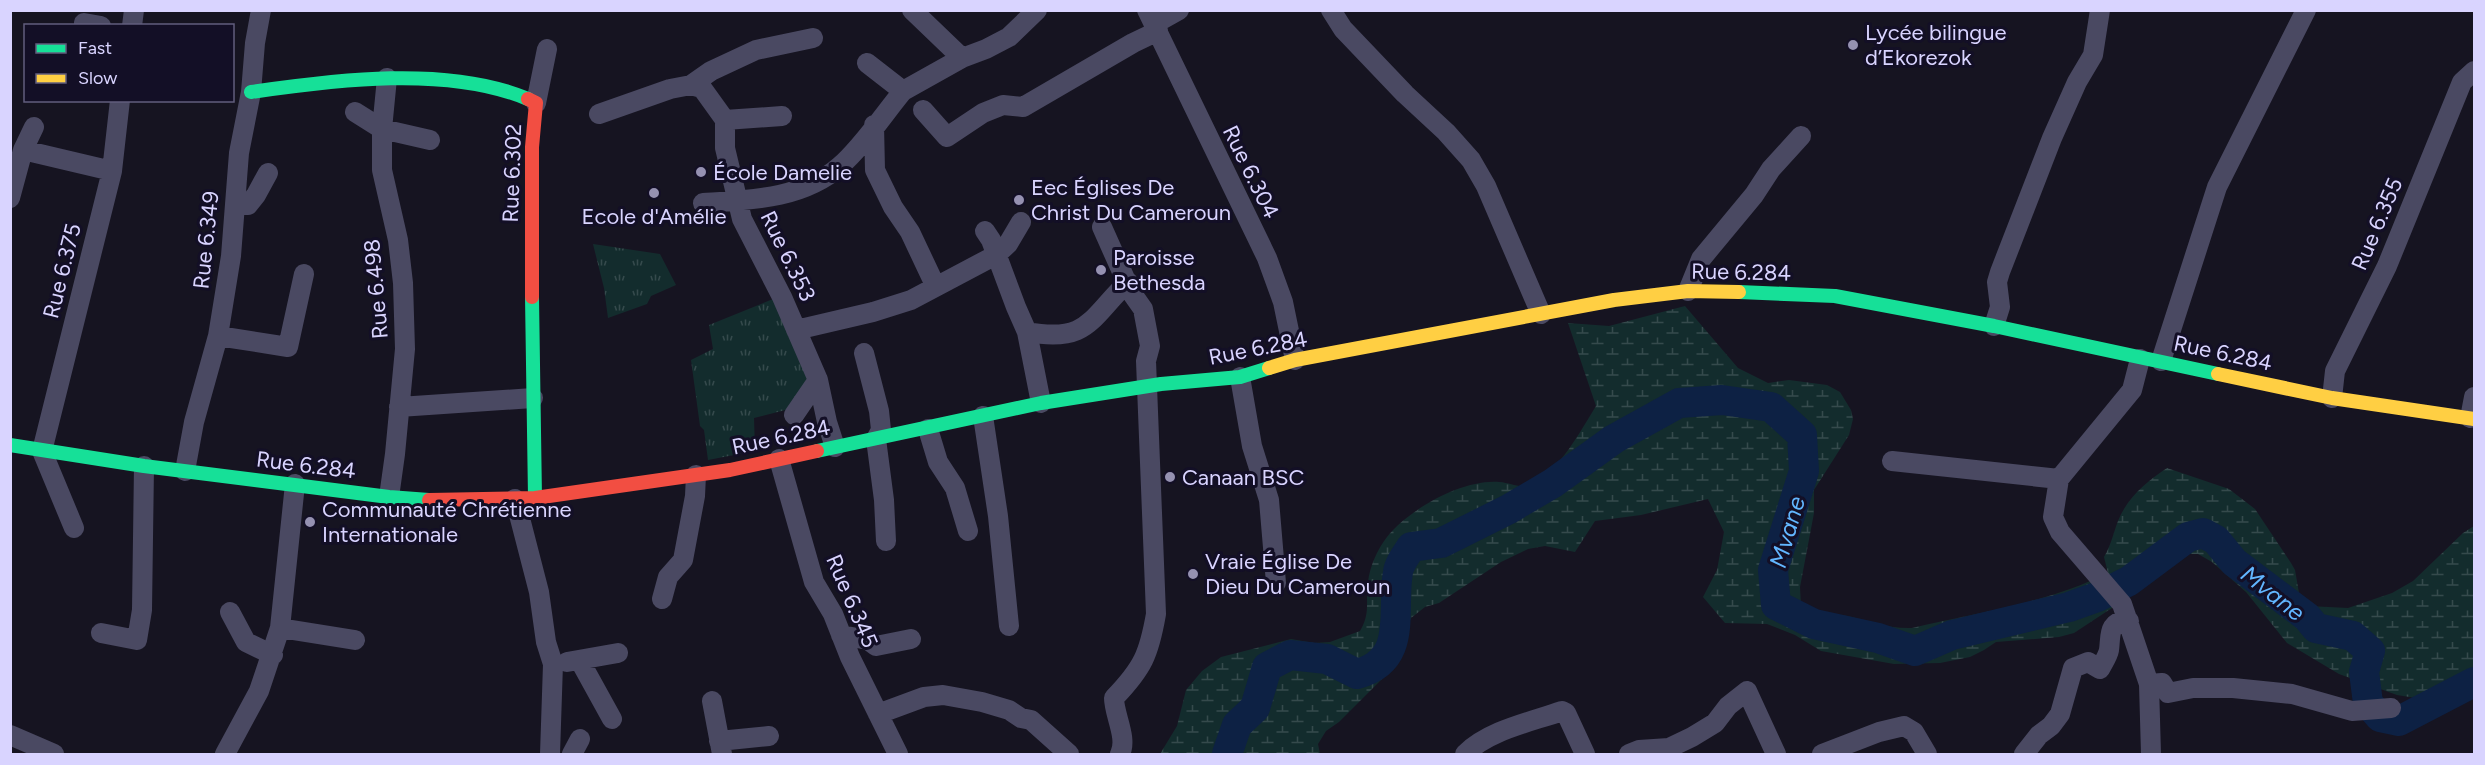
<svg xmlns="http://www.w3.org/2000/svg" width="2485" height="765" font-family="Figtree,sans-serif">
  <defs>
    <pattern id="grass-tufts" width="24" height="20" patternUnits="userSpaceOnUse" patternTransform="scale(1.5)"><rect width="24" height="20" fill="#132c2d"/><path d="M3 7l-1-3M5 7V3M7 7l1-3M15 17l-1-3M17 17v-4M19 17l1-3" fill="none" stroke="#354a4c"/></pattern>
    <pattern id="wetland-marsh" width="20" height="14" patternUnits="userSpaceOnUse" patternTransform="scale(1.5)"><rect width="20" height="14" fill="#132c2d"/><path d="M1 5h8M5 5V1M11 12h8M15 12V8" fill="none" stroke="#354a4c"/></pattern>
  </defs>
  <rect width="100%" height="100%" fill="#161421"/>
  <!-- grass -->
  <path fill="url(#grass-tufts)" d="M 593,244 L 660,254 L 676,285 L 651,296 L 647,304 L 608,318 L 604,288 Z
    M 773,299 L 810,379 L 809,404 L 754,418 L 755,451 L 708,460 L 704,430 L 700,426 L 691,360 L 713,349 L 709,325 Z"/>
  <!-- wetland -->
  <path fill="url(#wetland-marsh)" d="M 1685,306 L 1738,368 L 1768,383 L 1789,380 L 1827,385 L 1840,392 L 1851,410 L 1853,419 L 1849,435 L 1814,490 L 1814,513 L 1800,587 L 1801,606 C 1816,615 1830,613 1847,616 C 1869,621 1888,629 1912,628 C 1977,613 2047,603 2108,573 L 2104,557 C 2111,545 2113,534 2118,521 C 2127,498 2147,481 2167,468 L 2229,489 L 2255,509 L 2291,563 L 2295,570 L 2299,593 L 2308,606 L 2348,608 L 2392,593 L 2413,581 L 2463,533 L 2474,526 L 2474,695 L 2428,700 L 2397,695 L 2339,674 L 2287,643 L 2246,592 L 2212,562 L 2198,554 L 2184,554 L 2170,558 L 2112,608 L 2074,633 L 2059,637 L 1996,642 L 1984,650 L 1970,657 L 1940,663 L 1894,664 L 1821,651 L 1795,635 L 1767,624 L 1725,623 L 1703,597 L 1717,570 L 1724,532 L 1708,499 L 1641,515 L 1595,521 L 1575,552 L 1545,546 L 1528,549 L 1501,562 L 1439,603 L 1425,607 L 1411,618 L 1391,670 L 1339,722 L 1326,731 L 1318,744 L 1320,754 L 1160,754 L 1177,726 L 1186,690 L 1202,671 L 1221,657 L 1291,639 L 1314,643 L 1330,642 L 1360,631 C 1371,612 1365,603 1368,582 C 1370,566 1377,550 1387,537 C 1409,509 1463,479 1499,482 C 1513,483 1520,490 1534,483 C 1560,470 1581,430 1596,406 L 1568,323 L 1609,326 Z"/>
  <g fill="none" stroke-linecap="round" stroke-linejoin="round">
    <!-- river -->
    <path stroke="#0d2144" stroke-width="30" d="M 1227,754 L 1237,725 L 1255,708 L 1267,667 L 1290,655 L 1327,659 L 1357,674 C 1409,660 1391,612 1398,572 C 1399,564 1406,555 1411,547 L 1441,543 L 1509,509 L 1553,483 L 1614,439 L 1679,403 L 1722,400 L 1771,407 L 1802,435 L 1804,471 L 1773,570 L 1776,605 L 1814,624 L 1878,638 L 1915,651 L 1952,635 L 2069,607 L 2097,597 L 2129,581 L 2188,537 L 2203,533 L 2216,540 L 2234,562 L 2307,617 L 2316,628 L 2353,636 L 2370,651 L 2364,672 L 2368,703 L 2380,717 L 2399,721 L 2474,682"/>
    <!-- street -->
    <path stroke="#4a4962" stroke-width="20" d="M 912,10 L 962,58
      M 1147,10 L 1267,258 L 1283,302 L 1295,360
      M 1331,10 L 1343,29 L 1405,94 L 1446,132 L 1471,160 L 1486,186 L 1541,314
      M 84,23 L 101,26
      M 1154,24 L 1179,10
      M 132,26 L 134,10
      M 867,63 L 903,91 L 962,58 L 986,49 L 1009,37 L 1037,10
      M 387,78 L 382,129 L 382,170 L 398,240 L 403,283 L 405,349 L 395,454 L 389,497
      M 691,85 L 702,88 L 725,120 L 725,148 L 742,219 L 782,297 L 818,380 L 827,422 L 835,447
      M 536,103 L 547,49
      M 923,110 L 947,137 L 983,113 L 1003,105 L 1023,107 L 1133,43 L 1158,31
      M 355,112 L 382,129 L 430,140
      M 599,114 L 670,89 L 691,85 L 711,71 L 756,50 L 813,38
      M 725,120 L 782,116
      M 874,125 L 875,170 L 893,207 L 910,232 L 935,285
      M 23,150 L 34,127
      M 10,198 L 23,150 L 112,171
      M 703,203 C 750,200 803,199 840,166 C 862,147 884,114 903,91
      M 235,205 L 248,205 L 256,195 L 268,173
      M 1102,227 L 1131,292 L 1143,309 L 1150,346 L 1146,361 L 1156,614 C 1149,654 1143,668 1114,698 C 1114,715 1128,738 1120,754
      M 985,231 L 991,240 L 1016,307 L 1027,332 L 1041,403
      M 1688,291 L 1701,259 L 1754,195 L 1771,169 L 1801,136
      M 1994,326 L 2000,307 L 1997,282 L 2000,272 L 2052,138 L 2077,82 L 2093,55 L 2100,10
      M 796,330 L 873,312 L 911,300 L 996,255 L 1008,244 L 1021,222
      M 1027,332 C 1089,343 1089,319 1128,282
      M 218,336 L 288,347 L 304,274
      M 864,353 L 879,411 L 881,430 L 876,439 L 884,500 L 886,541
      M 2140,359 L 2132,390 L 2059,479 L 2053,517 L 2060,532 L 2122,604 L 2149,684 L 2151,754
      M 2161,361 L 2217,187 L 2306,10
      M 1240,377 L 1252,446 L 1269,500 L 1276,583
      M 2332,398 L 2335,371 L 2387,266 L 2462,82 L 2474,71
      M 399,407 L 533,398
      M 794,415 L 818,380
      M 983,416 L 998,516 L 1009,626
      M 2470,418 L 2474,397
      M 928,429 L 938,462 L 955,488 L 968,531
      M 779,459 L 814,582 L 833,614 L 850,657 L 898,754
      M 1892,461 L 2059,479
      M 185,471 L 194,422 L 218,336 L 231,256 L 239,153 L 251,92 L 255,43 L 261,10
      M 515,499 L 539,592 L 546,642 L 553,664 L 550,754
      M 74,528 L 42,451 L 112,171 L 120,100
      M 662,599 L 668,577 L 683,560 L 695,496 L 696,475
      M 230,612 L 246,642 L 273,655
      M 280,628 L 355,640
      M 101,633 L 137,640 L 142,610 L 144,466
      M 841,635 L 868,640 L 876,646 L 911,639
      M 580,661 L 612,719
      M 567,662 L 618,653
      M 2149,684 L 2162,683 L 2168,693 L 2193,688 L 2233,688 L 2292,694 L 2352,711 L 2391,708
      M 712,701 L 722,754
      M 878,714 L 924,697 L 943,695 L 982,702 L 1009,710 L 1021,718 L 1031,720 L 1069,754
      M 10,735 L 54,754
      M 719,741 L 769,736
      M 225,754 L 259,691 L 280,628 L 295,484
      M 572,754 L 580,739
      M 1465,754 C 1489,730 1531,722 1562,711 L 1566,713 L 1585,754
      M 1629,754 L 1639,750 L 1669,748 L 1692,737 L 1715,723 L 1728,706 L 1747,691 L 1776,754
      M 1822,754 L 1879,732 L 1904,726 L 1914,732 L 1927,754
      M 2024,754 L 2039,735 L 2051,726 L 2060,714 L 2073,668 L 2088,662 L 2100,669 C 2103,663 2108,656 2109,650 C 2111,637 2107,620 2129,621"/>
    <!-- fast -->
    <path stroke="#16e098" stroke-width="14" d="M 251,92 C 334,80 448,65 528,99
      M 1739,292 L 1835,296 L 1994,326 L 2218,374
      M 532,297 L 535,498
      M 10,445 L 144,466 L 389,497 L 429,500
      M 817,451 L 1041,403 L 1161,384 L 1240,377 L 1269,368"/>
    <!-- slow -->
    <path stroke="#ffcf43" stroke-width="14" d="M 1269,368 L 1295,360 L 1614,300 L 1688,291 L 1739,292
      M 2218,374 L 2332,398 L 2474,419"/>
    <!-- jam -->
    <path stroke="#f24e42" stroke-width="14" d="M 528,99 L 536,103 L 532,147 L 532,297
      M 429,500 L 535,498 L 730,470 L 817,451"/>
  </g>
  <!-- markers -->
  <g fill="#9591b1" stroke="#130f26" stroke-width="2">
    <circle cx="1853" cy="45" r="6"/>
    <circle cx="701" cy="172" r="6"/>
    <circle cx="654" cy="193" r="6"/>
    <circle cx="1019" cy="200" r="6"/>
    <circle cx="1101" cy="270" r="6"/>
    <circle cx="1170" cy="477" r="6"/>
    <circle cx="310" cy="522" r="6"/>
    <circle cx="1193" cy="574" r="6"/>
  </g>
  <g text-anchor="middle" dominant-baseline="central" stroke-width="6" stroke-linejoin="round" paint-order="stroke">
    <!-- poi labels -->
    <g font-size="22" fill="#d9d4ff" stroke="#130f26" text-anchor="start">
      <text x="1865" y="32">Lycée bilingue<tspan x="1865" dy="25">d’Ekorezok</tspan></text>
      <text x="713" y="172">École Damelie</text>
      <text x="1031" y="187">Eec Églises De<tspan x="1031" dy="25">Christ Du Cameroun</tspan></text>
      <text x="654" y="216" text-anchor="middle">Ecole d'Amélie</text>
      <text x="1113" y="257">Paroisse<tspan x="1113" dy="25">Bethesda</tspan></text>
      <text x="1182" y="477">Canaan BSC</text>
      <text x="322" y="509">Communauté Chrétienne<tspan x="322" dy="25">Internationale</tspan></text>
      <text x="1205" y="561">Vraie Église De<tspan x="1205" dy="25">Dieu Du Cameroun</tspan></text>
    </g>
    <!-- street labels -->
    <g font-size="22" fill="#d9d4ff" stroke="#130f26">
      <text transform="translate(1251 172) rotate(64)">Rue 6.304</text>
      <text transform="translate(512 173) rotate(-88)">Rue 6.302</text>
      <text transform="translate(2377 224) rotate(-67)">Rue 6.355</text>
      <text transform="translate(206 240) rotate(-84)">Rue 6.349</text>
      <text transform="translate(788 256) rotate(64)">Rue 6.353</text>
      <text transform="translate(62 271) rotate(-76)">Rue 6.375</text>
      <text transform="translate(1741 272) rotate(1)">Rue 6.284</text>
      <text transform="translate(376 289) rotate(-95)">Rue 6.498</text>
      <text transform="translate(1258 348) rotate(-11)">Rue 6.284</text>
      <text transform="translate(2223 353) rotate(12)">Rue 6.284</text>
      <text transform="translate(781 437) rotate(-12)">Rue 6.284</text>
      <text transform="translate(306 465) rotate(7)">Rue 6.284</text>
      <text transform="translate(852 601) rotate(67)">Rue 6.345</text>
    </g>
    <!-- water labels -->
    <g font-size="24" font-style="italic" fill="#62b6ff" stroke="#130f26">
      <text transform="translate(1787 532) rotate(-74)">Mvane</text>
      <text transform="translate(2273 593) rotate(38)">Mvane</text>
    </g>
  </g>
  <!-- border -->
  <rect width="2485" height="765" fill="none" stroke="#d9d4ff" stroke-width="24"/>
  <!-- legend -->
  <rect x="24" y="24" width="210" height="78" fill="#130f26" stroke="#625e7d" stroke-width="1.5"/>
  <rect x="36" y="44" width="30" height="9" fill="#16e098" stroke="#625e7d" stroke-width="1.5"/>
  <text x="78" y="54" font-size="18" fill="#d9d4ff">Fast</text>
  <rect x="36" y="74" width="30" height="9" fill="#ffcf43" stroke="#625e7d" stroke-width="1.5"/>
  <text x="78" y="84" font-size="18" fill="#d9d4ff">Slow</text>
</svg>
